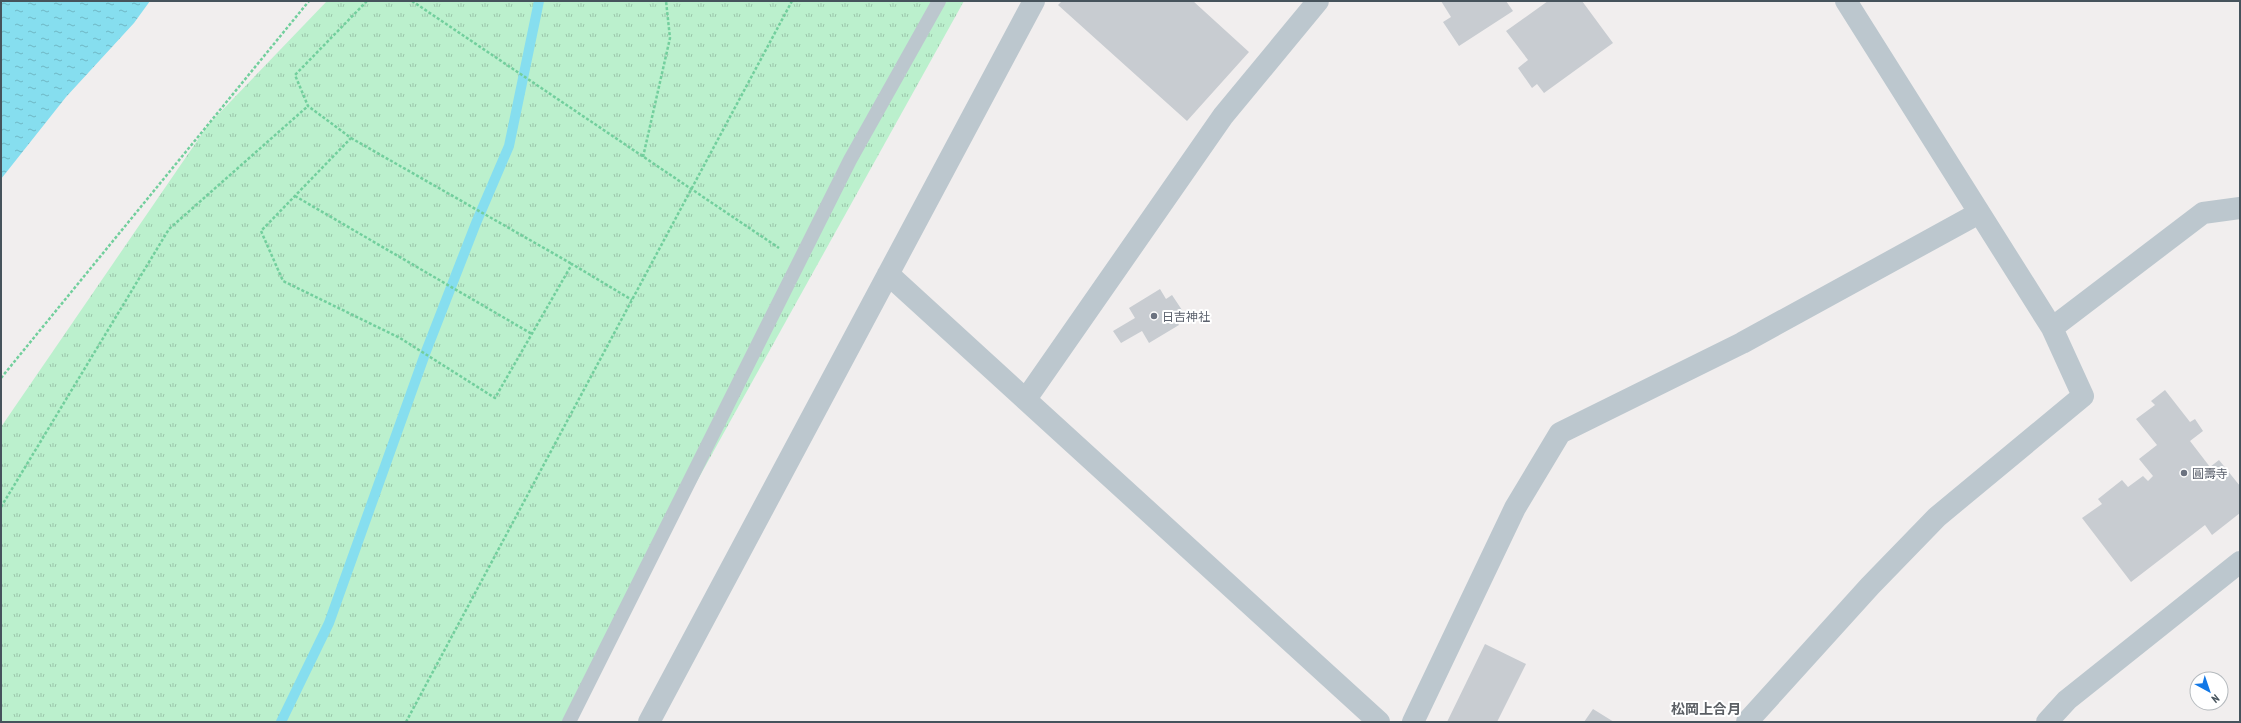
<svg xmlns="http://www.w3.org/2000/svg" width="2241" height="723" font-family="'PT Sans Narrow','Noto Sans JP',sans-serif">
  <defs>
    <pattern id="grass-tufts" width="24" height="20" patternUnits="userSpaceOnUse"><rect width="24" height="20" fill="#bbf0cd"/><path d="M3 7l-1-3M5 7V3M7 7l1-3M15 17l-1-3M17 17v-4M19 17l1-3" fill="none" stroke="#9ac5aa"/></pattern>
    <pattern id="water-ripples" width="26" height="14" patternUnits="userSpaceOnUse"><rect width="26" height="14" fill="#86deef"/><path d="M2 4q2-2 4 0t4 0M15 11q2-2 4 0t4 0" fill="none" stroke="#6fb7c5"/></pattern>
  </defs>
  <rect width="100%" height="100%" fill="#f1eeee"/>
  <!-- grass -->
  <path fill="url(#grass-tufts)" d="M 327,1 L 964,1 L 563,722 L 1,722 L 1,427 L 208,125 Z"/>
  <!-- water -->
  <path fill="url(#water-ripples)" d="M 1,1 L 150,1 L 134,23 L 66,97 L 1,179 Z"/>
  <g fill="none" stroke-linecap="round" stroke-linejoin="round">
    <!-- stream -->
    <path stroke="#86deef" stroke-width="10" d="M 281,722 L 329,623 L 425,354 L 476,223 L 509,146 L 539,1"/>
  </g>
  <!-- building -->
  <path fill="#c8ccd1" d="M 1062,1 L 1193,1 L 1249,52 L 1187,121 L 1058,5 Z
    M 1441,1 L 1506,1 L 1513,11 L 1459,46 L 1443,22 L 1451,17 Z
    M 1548,1 L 1582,1 L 1613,43 L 1544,93 L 1537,84 L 1532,88 L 1518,68 L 1528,60 L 1506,31 Z
    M 1160,289 L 1166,299 L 1172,295 L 1182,310 L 1174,315 L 1179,325 L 1149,343 L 1142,331 L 1121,343 L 1113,331 L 1135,318 L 1129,308 Z
    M 2165,390 L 2190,422 L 2195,419 L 2203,431 L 2190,441 L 2210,467 L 2219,460 L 2240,486 L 2240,513 L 2212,535 L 2205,525 L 2131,582 L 2082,518 L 2102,504 L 2098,499 L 2122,480 L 2128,487 L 2143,476 L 2148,481 L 2153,476 L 2139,459 L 2157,445 L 2136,419 L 2155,405 L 2151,401 Z
    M 1485,644 L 1526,664 L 1497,722 L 1447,722 Z
    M 1593,709 L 1614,722 L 1584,722 Z"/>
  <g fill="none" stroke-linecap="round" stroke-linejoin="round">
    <!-- path -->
    <path stroke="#72cf9d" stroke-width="2.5" stroke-dasharray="3 2" stroke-linecap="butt" d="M 367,1 L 295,75 L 308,106 L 351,138 L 261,231 L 283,281 L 400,338 L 495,398 L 572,264 L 632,300
      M 412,1 L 779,248
      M 351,138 L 572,264
      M 643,157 L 670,38 L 666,1
      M 295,196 L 532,334
      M 1,378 L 309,1
      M 1,507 L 169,229 L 308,106
      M 406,722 L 792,1"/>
    <!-- service -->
    <path stroke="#bcc7ce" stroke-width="14" d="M 569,722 L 850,160 L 939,1"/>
    <!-- minor -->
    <path stroke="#bcc7ce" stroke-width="22" d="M 888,274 L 1379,722
      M 2052,328 L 2203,213 L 2240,208
      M 1026,399 L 1223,116 L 1318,1
      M 649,722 L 1034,1
      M 1413,722 L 1515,508 L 1560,433 L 1742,343 L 1979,213
      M 1747,722 L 1870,586 L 1937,517 L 2083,396 L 2052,328 L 1846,1
      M 2047,722 L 2067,700 L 2240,562"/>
  </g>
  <!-- markers -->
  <g fill="#6b7280" stroke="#fff" stroke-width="1.5">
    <circle cx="1154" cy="316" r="4"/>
    <circle cx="2184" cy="473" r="4"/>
  </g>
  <g text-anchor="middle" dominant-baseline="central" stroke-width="4" stroke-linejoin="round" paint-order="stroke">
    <!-- worship labels -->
    <g font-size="12" fill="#5b616d" stroke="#fff" text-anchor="start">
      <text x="1162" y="316">日吉神社</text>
      <text x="2192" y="473">圓壽寺</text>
    </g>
    <!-- quarter labels -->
    <g font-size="14" font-weight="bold" fill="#5b5f64" stroke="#fff">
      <text x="1706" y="709">松岡上合月</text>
    </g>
  </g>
  <!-- border -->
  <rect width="2241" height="723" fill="none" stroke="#46535c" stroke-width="4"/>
  <!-- north arrow -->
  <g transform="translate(2209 691) rotate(140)"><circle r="19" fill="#ffffff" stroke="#b5babe"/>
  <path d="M0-3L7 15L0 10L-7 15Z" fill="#1378e6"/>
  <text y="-6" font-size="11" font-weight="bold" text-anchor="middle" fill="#46535c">N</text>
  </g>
</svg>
